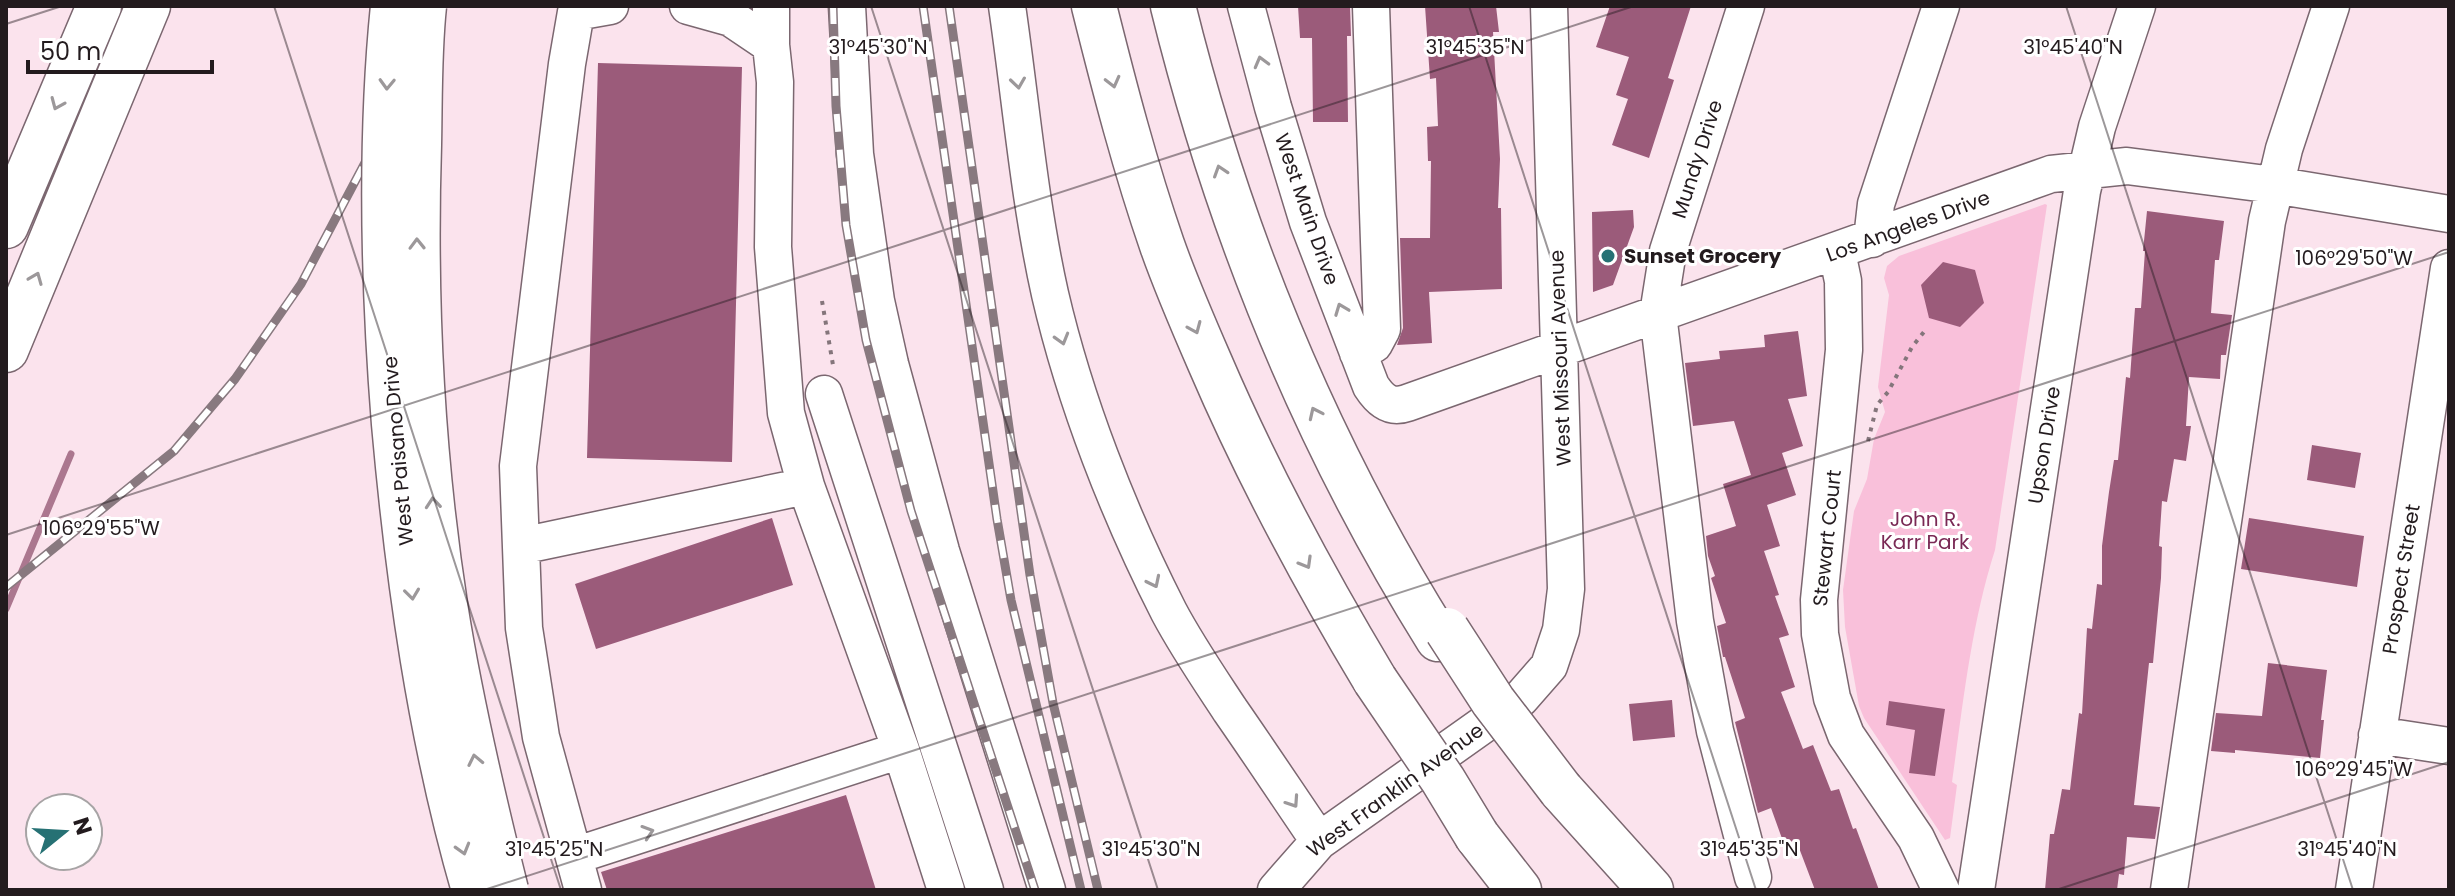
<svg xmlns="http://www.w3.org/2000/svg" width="2455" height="896" font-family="Poppins,sans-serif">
  <rect width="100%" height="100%" fill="#fbe3ed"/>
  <!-- green -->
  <path fill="#f9c0da" d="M 2045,204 L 2047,205 L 1995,550 C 1971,625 1963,704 1952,782 L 1957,785 L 1950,838 L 1945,840 L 1864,718 L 1859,706 L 1845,627 L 1843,590 L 1854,511 L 1867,479 L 1874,439 L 1885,412 L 1878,387 L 1889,295 L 1884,278 L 1887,266 L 1899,256 Z"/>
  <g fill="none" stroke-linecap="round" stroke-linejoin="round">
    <!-- stream -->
    <path stroke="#ab778f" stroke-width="7" d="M 6,609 L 71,454"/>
  </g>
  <!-- building -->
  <path fill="#9b5b7a" d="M 1298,6 L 1350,6 L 1351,36 L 1347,36 L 1348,122 L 1313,122 L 1312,38 L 1300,38 Z
    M 1425,6 L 1496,6 L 1499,32 L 1493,32 L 1500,159 L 1498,208 L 1501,208 L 1502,289 L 1429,292 L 1432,343 L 1397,345 L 1403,328 L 1400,238 L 1430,238 L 1431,161 L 1428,161 L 1427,127 L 1438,126 L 1436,78 L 1430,79 Z
    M 1610,6 L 1691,6 L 1668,78 L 1674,80 L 1649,158 L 1612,145 L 1628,99 L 1616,95 L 1629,57 L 1596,47 Z
    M 598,63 L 742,67 L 732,462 L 587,458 Z
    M 1633,210 L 1634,227 L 1613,285 L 1593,292 L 1592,212 Z
    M 2147,211 L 2224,221 L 2219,260 L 2215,260 L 2211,313 L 2232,315 L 2226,355 L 2221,355 L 2220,379 L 2189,377 L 2186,426 L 2191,426 L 2186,461 L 2174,459 L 2167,502 L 2162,501 L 2159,546 L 2162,547 L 2161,578 L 2153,663 L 2149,663 L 2134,805 L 2160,807 L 2155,839 L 2127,837 L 2124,875 L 2119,874 L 2117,890 L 2045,890 L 2050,834 L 2054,834 L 2062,789 L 2070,790 L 2079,713 L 2082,714 L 2087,628 L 2092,629 L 2097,584 L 2102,585 L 2102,546 L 2109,492 L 2114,460 L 2118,460 L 2126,377 L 2130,378 L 2135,308 L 2141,308 L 2145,251 L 2143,251 Z
    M 1943,262 L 1975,270 L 1984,303 L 1960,327 L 1929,318 L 1921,285 Z
    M 1798,331 L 1807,396 L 1788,399 L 1803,446 L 1782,453 L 1796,495 L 1767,505 L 1780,546 L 1764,551 L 1779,595 L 1775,596 L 1789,635 L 1779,638 L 1795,687 L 1781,692 L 1803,749 L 1813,745 L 1831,791 L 1839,789 L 1853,829 L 1856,828 L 1879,890 L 1815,890 L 1796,840 L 1784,844 L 1771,808 L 1758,813 L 1735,722 L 1745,718 L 1725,657 L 1723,657 L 1717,626 L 1726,623 L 1711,578 L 1715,576 L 1708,556 L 1706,536 L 1736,526 L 1723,484 L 1751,475 L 1734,421 L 1693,426 L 1685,363 L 1720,359 L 1719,351 L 1765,347 L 1764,335 Z
    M 2312,445 L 2361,453 L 2355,488 L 2307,480 Z
    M 772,518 L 793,585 L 596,649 L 575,584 Z
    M 2249,518 L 2364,536 L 2357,587 L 2241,569 Z
    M 2268,663 L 2327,670 L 2321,720 L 2324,720 L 2320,758 L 2235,750 L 2235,753 L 2211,751 L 2216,713 L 2262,716 Z
    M 1672,700 L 1675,737 L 1633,741 L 1629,704 Z
    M 1889,701 L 1945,709 L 1935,776 L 1909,773 L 1915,730 L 1886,725 Z
    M 846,795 L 876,890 L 607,890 L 601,872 Z"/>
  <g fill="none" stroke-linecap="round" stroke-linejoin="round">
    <defs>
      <path id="minor" d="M 771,6 L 771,45
        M 847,6 L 855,154 L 876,301 L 890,364 L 941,551 L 1047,890
        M 1007,6 C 1021,102 1029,200 1050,294 C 1075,402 1119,514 1169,612 C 1187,646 1209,678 1230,710 C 1260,753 1289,797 1319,841
        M 1246,6 L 1273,107 L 1308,222 L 1371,386 C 1380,400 1390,409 1407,403 L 2051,174 L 2127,166 L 2274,185 L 2449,214
        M 1746,6 L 1668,251 L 1658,314 L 1695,621 L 1715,731 L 1753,877
        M 1872,239 L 1876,204 L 1941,6
        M 1837,252 L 1843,281 L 1844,350 L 1819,600 L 1820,634 L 1832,698 L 1846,735 L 1916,838 L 1941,890
        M 1358,353 L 1374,344 L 1382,329 L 1371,6
        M 824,394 L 985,890
        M 806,486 L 901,750 L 946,890
        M 521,546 L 806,486 L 786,413 L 773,247 L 775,82 L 771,45 L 731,18 L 688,6
        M 2377,735 L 2449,746
        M 574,856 L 901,750
        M 583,890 L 541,737 L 524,628 L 518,466 L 567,64 L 576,12 L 610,6
        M 1276,890 L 1319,841 L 1521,698 L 1549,666 L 1561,630 L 1566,589 L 1549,6
        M 1976,890 L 2082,191 L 2097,127 L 2137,6
        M 2169,890 L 2267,221 L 2284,149 L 2331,6
        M 2354,890 L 2449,268"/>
      <path id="highway" d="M 1094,6 C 1114,86 1135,167 1162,245 C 1176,285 1193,324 1210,363 C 1258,475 1312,575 1375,680
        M 1173,6 C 1228,229 1316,444 1438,639
        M 6,226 L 99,6
        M 6,350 L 148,6
        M 1561,790 L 1651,890
        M 1477,836 L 1519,890"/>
    </defs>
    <!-- minor casing -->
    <use href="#minor" stroke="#7b6770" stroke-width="39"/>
    <!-- highway casing -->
    <use href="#highway" stroke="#7b6770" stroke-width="47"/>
    <!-- path -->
    <path stroke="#84757b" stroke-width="4" stroke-dasharray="4 6" stroke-linecap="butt" d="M 822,301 L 833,365
      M 1868,441 L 1877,405 L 1888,392 L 1912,347 L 1927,328"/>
    <!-- minor -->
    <use href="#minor" stroke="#fff" stroke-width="36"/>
    <!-- highway -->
    <use href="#highway" stroke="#fff" stroke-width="44"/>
    <defs>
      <path id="rail" d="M 833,6 L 836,106 L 846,225 L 866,340 L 911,511 L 1035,890
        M 923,6 L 997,519 L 1011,600 L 1081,890
        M 949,6 L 1030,575 L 1053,703 L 1098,890
        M 6,587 L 174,451 L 235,379 L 301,284 L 408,81 L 439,6"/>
    </defs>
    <!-- rail casing -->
    <use href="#rail" stroke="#88797f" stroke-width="9"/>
    <!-- rail -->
    <use href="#rail" stroke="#fff" stroke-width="6" stroke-dasharray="18" stroke-linecap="butt"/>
    <defs>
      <path id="major-bridge" d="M 393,6 C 379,145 383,285 394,424 C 408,581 430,738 474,890
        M 424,6 C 419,52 420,99 419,145 C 414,301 422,458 446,611 C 461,705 483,798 506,890"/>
      <path id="highway-bridge" d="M 1447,630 L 1493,701 L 1561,790
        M 1375,680 L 1443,780 L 1477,836"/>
    </defs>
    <!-- major-bridge casing -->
    <use href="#major-bridge" stroke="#7b6770" stroke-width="47" stroke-linecap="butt"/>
    <!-- highway-bridge casing -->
    <use href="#highway-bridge" stroke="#7b6770" stroke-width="47" stroke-linecap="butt"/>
    <!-- major-bridge -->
    <use href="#major-bridge" stroke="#fff" stroke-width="44"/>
    <!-- highway-bridge -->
    <use href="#highway-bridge" stroke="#fff" stroke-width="44"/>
  </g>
  <!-- one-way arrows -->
  <defs><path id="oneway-chevron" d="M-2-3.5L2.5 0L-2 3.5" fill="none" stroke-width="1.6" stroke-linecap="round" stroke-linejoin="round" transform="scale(2)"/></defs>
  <g stroke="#9c989a">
    <use href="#oneway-chevron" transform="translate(1261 62) rotate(-105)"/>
    <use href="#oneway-chevron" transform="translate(1113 82) rotate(76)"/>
    <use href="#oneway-chevron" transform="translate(1018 83) rotate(82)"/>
    <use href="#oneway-chevron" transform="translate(387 84) rotate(92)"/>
    <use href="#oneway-chevron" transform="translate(57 104) rotate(113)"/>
    <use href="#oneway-chevron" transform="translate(1220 171) rotate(-108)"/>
    <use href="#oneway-chevron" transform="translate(417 244) rotate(-91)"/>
    <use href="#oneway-chevron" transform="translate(36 278) rotate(-68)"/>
    <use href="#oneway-chevron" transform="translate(1341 309) rotate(-111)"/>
    <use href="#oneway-chevron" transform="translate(1195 328) rotate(67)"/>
    <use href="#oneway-chevron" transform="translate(1062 339) rotate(74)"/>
    <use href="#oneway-chevron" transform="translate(1315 413) rotate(-115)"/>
    <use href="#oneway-chevron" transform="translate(433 503) rotate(-95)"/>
    <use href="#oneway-chevron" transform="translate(1306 563) rotate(60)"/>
    <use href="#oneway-chevron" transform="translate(1154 582) rotate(64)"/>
    <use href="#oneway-chevron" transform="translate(412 594) rotate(83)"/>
    <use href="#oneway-chevron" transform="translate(475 760) rotate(-102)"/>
    <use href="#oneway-chevron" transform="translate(1293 802) rotate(56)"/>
    <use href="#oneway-chevron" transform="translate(648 832) rotate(-18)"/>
    <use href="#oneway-chevron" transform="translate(463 849) rotate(74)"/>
  </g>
  <!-- ticks -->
  <path fill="none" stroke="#231b1e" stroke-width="2" stroke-opacity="0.45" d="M 274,6 L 561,890M 871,6 L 1158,890M 1469,6 L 1756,890M 2066,6 L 2353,890M 6,24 L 62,6M 6,535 L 1634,6M 484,890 L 2449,252M 2056,890 L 2449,762"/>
  <!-- markers -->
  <circle fill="#267174" stroke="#fff" stroke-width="3" cx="1608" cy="256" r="8"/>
  <g text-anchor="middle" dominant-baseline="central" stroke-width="6" stroke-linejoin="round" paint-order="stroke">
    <!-- street labels -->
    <g font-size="20" fill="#231b1e" stroke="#fff">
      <text transform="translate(1697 159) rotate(-72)">Mundy Drive</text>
      <text transform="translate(1307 209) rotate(71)">West Main Drive</text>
      <text transform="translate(1908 226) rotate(-20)">Los Angeles Drive</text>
      <text transform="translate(1560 358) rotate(-92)">West Missouri Avenue</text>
      <text transform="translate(2044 445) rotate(-81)">Upson Drive</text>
      <text transform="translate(398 451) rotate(-95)">West Paisano Drive</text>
      <text transform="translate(1827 538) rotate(-84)">Stewart Court</text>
      <text transform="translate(2401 579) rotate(-81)">Prospect Street</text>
      <text transform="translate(1395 790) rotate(-36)">West Franklin Avenue</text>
    </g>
    <!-- poi labels -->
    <g font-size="20" font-weight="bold" fill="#231b1e" stroke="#fff" text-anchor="start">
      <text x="1624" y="256">Sunset Grocery</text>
    </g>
    <!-- park labels -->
    <g font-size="20" fill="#7a2955" stroke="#fff">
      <text x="1925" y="519">John R.<tspan x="1925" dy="23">Karr Park</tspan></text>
    </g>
  </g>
  <g font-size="20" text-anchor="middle" fill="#231b1e" stroke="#fff" stroke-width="6" stroke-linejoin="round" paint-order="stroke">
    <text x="878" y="54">31°45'30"N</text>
    <text x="1475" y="54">31°45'35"N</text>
    <text x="2073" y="54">31°45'40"N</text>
    <text x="2354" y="265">106°29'50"W</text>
    <text x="101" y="535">106°29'55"W</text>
    <text x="2354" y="776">106°29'45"W</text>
    <text x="554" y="856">31°45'25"N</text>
    <text x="1151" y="856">31°45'30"N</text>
    <text x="1749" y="856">31°45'35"N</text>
    <text x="2347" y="856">31°45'40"N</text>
  </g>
  <!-- border -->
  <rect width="2455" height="896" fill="none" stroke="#231b1e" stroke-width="16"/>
  <!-- north arrow -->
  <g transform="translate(64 832) rotate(72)"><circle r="38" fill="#ffffff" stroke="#a7a4a5" stroke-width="2"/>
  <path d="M0-6L14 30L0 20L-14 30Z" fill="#267174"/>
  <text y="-12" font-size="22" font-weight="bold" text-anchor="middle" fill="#231b1e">N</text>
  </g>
  <!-- scale -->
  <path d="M28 60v12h184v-12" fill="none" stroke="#231b1e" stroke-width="4"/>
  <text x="40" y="60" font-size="24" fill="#231b1e" stroke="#ffffff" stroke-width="6" paint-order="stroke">50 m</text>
</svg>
